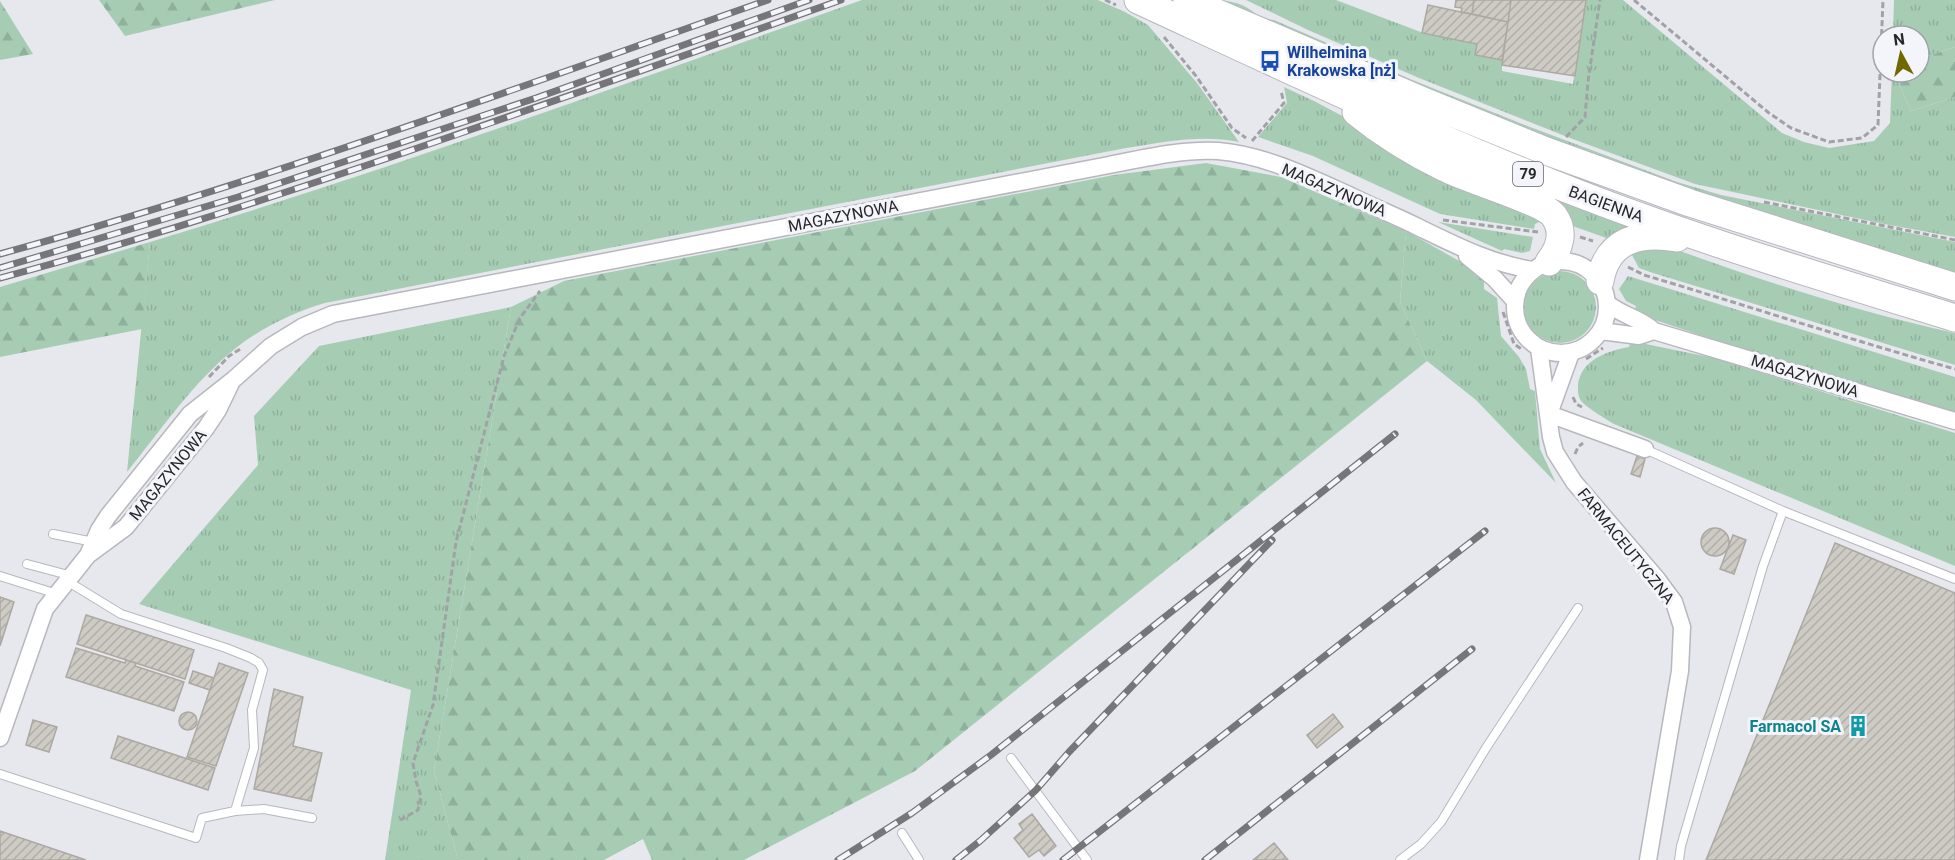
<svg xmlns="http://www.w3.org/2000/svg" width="1955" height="860" font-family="Roboto,sans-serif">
  <defs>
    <pattern id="grass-tufts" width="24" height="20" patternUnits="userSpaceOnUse" patternTransform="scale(1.5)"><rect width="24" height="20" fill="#a6cdb4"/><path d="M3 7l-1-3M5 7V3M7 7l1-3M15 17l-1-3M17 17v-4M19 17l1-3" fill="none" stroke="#8fb09b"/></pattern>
    <pattern id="forest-firs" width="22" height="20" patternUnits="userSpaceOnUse" patternTransform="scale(1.5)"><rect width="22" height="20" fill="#a6cdb4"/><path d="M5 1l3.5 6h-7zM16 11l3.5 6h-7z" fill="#8fb09b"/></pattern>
    <pattern id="building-hatch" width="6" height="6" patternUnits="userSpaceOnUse" patternTransform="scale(1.5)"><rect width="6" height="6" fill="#cecac4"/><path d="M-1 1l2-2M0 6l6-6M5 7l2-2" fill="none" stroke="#b1aea9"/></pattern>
  </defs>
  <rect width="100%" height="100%" fill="#e7e7ee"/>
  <!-- grass -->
  <path fill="url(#grass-tufts)" d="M 862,0 L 1098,0 L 1125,12 L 1148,25 L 1197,83 L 1239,142 C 1201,134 1164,142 1126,148 L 325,303 C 294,312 261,328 236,348 C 193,382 161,430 127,472 L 150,242 C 390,170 626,83 862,0 Z
    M 1210,0 C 1225,0 1241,2 1252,11 C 1260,17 1263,19 1274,20 L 1410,79 L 1530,127 L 1677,182 L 1721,195 L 1955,242 L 1955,276 L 1838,240 L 1580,152 Z
    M 1246,0 L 1336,0 L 1426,34 L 1477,44 L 1475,55 L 1502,60 L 1502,71 L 1573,84 L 1586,0 L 1623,0 L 1782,133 L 1804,142 L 1829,148 L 1874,141 L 1890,123 L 1892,72 L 1894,72 L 1911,111 L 1955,97 L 1955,237 L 1884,224 L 1695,184 L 1570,138 L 1419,78 L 1308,30 Z
    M 1894,0 L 1955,0 L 1955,47 L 1919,59 L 1919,36 L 1893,36 Z
    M 1284,87 L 1314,101 L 1541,221 L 1535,224 L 1534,229 L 1440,214 L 1313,156 L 1258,137 L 1287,103 Z
    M 1414,141 L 1637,227 L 1612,240 L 1567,224 Z
    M 1438,222 L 1533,237 L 1530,251 L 1522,253 L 1504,249 L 1502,251 Z
    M 1406,231 L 1461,262 L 1484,281 L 1484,289 L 1497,298 L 1501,336 L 1519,357 L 1526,369 L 1530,389 L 1535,391 L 1540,449 L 1556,483 L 1476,400 L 1427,361 L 1400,302 Z
    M 1666,246 C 1760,280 1857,312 1955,333 L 1955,365 L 1653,273 L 1639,268 L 1632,255 L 1625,250 Z
    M1524 307a36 36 0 1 1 72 0a36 36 0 1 1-72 0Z
    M 1628,276 L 1955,377 L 1955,413 L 1712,339 L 1634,313 L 1636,306 L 1626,301 L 1619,289 Z
    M 511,307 L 434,771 L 458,860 L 385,860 L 411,690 L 139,604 L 258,465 L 254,416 L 319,346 Z
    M 1631,341 L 1714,358 L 1955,433 L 1955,566 L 1614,424 C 1604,418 1592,411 1583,403 C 1578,398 1578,393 1578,386 C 1580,360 1607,351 1629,347 Z"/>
  <!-- forest -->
  <path fill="url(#forest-firs)" d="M 99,0 L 275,0 L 125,36 Z
    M 0,1 L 33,54 L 0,60 Z
    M 1955,47 L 1955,97 L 1911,111 L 1894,72 L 1919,72 L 1919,59 Z
    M 1206,163 L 1281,177 L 1406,231 L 1400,302 L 1427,361 L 915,771 L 744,860 L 652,860 L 643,839 L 604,860 L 458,860 L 434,771 L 511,307 L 564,281 L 1114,175 Z
    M 150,242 L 142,329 L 0,357 L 0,287 Z"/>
  <!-- building -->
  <path fill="url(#building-hatch)" stroke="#aca8a2" stroke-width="1.5" d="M 1456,0 L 1474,0 L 1472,14 L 1461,12 L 1462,8 L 1455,7 Z
    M 1474,0 L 1511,0 L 1508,22 L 1472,14 Z
    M 1511,0 L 1586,0 L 1575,76 L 1502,65 Z
    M 1428,5 L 1508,22 L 1502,60 L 1475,55 L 1477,44 L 1422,33 Z
    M 1637,456 L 1645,459 L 1640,477 L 1631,474 Z
    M1701 542a14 14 0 1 1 28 0a14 14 0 1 1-28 0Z
    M 1733,535 L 1746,540 L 1734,574 L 1720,569 Z
    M 1835,543 L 1955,593 L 1955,860 L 1706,860 Z
    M 0,597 L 14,602 L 0,646 Z
    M 86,615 L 194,650 L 185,679 L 77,644 Z
    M 76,648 L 125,663 L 126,660 L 136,663 L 135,666 L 184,682 L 174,711 L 66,677 Z
    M 219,663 L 248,673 L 216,766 L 187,757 Z
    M 193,671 L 214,678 L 210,690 L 189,683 Z
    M 274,689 L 303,697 L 293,746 L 322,753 L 311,801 L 254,789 Z
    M179 721a9 9 0 1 1 18 0a9 9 0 1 1-18 0Z
    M 1333,714 L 1343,727 L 1317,748 L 1307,735 Z
    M 33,720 L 57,727 L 49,752 L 26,745 Z
    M 118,736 L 215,768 L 208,790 L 111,758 Z
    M 1032,814 L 1056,846 L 1044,856 L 1039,850 L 1029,857 L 1014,838 L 1023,830 L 1019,824 Z
    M 0,831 L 86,860 L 0,860 Z
    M 1274,843 L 1288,860 L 1253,860 Z"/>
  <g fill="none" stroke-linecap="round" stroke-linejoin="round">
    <defs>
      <path id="service" d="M 1645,449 L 1783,511
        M 53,534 L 94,542
        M 27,564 L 72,576
        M 0,576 L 57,594
        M 1011,758 L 1087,860
        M 0,774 L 196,838 L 202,818 L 235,811 L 254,748 L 252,710 L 263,670 L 259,663 L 251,658 L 226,648 L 121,614 L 67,581
        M 235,811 L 264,809 L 312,818
        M 902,833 L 919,860
        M 1400,860 L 1421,844 L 1441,822 L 1486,748 L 1578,608
        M 1679,860 L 1681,846 L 1763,566 L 1783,511 L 1955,579"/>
      <path id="minor" d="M 1467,256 L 1495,279 L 1515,301
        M1515 307a46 46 0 1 1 92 0a46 46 0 1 1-92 0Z
        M 1607,303 C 1622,316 1641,318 1654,331 L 1955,421
        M 1601,331 L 1639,336 L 1654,331
        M 1539,348 L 1551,437 L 1555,452 L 1574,482 L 1657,579 L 1674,602 L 1682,627 L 1680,671 L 1648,860
        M 1549,414 L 1645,449
        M 1549,414 L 1571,353
        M 88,555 L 126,527 L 206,428 L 218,410 L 231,383
        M 0,738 L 45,609 L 88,555 L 99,530 L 108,516 L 190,414 L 233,380 L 271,346 L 302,327 L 333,314 L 1109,165 C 1145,158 1182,149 1218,151 C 1265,155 1309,177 1351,196 C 1373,207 1396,216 1418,227 C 1455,245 1490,263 1532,270"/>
      <path id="primary" d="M 1138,0 C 1283,67 1428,136 1577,193 C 1701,241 1828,279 1955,318
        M 1187,0 L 1423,101 L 1546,151 L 1690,203 L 1955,287
        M 1356,112 C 1383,134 1414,153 1445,168 C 1467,180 1543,201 1554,216 C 1565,231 1560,248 1549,262
        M 1600,281 C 1607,239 1640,232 1677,238"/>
    </defs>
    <!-- service casing -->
    <use href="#service" stroke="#b7b7be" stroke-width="10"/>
    <!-- minor casing -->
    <use href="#minor" stroke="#b7b7be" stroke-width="19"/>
    <!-- primary casing -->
    <use href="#primary" stroke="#b7b7be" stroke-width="29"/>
    <!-- path -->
    <path stroke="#a1a1a6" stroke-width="3" stroke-dasharray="6 3" stroke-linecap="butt" d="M 1105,0 L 1116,5
      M 1634,0 L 1769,113 L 1791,128 L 1829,142 L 1862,138 L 1878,125 L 1883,0
      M 1164,37 L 1196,76 L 1232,128 L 1246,138
      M 1566,137 L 1585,117 L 1588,81 L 1600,0
      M 1252,141 L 1284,103 L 1281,91
      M 1764,202 L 1955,240
      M 1443,220 L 1538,232
      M 1580,237 L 1593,241
      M 1628,267 L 1644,275 C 1748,306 1851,340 1955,369
      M 1503,312 L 1514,344 L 1523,350
      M 1586,359 L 1603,348
      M 209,377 L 229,356 L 242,348
      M 1573,397 L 1576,404 L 1582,407
      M 1575,454 L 1578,447 L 1583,443
      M 400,820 L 418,810 L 421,796 L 416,781 L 413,763 L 433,705 L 456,542 L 504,356 L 520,318 L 540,291"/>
    <!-- service -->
    <use href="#service" stroke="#fff" stroke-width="8"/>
    <!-- minor -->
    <use href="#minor" stroke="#fff" stroke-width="16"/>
    <!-- primary -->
    <use href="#primary" stroke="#fff" stroke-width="27"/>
    <defs>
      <path id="rail" d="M 0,254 C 260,183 513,89 768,0
        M 0,268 L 238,197 L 536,98 L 809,0
        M 0,278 C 136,242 270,198 403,153 C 550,103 695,52 841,0
        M 838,860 L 912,813 L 991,755 L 1395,434
        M 956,860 L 980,841 L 1036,790 L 1069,752 L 1272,540
        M 1063,860 L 1485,531
        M 1205,860 L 1472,649"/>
    </defs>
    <!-- rail casing -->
    <use href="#rail" stroke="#75757a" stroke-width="7"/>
    <!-- rail -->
    <use href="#rail" stroke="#f4f4fb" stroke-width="4.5" stroke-dasharray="14" stroke-linecap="butt"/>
  </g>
  <!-- icons -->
  <defs>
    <symbol id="bus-bare" viewBox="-9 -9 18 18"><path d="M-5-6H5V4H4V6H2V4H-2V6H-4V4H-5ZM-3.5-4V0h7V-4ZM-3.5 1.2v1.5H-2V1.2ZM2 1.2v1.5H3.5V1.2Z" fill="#1a4fb4" stroke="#f4f4fb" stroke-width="2.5" paint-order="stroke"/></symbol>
    <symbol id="building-bare" viewBox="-9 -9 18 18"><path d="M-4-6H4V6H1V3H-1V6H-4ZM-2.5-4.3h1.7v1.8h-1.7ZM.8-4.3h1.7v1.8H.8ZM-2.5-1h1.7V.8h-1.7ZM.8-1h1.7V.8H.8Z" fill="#0f9aa8" stroke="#f4f4fb" stroke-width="2.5" paint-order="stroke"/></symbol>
  </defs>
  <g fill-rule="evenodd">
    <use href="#bus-bare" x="1255" y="46" width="30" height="30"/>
    <use href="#building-bare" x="1843" y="711" width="30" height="30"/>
  </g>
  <g text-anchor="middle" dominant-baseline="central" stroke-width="6" stroke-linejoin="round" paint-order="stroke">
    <!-- shield labels -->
    <rect fill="#f4f4fb" stroke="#646469" stroke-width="1.5" x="1513" y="162" width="30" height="24" rx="4.5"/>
    <g font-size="15" font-weight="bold" fill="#27272a">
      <text x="1528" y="174">79</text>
    </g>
    <!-- transit labels -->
    <g font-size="16" font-weight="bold" fill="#164399" stroke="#f4f4fb" text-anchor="start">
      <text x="1287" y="52">Wilhelmina<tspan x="1287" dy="18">Krakowska [nż]</tspan></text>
    </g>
    <!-- street labels -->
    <g font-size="16" fill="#27272a" stroke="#f4f4fb">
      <text transform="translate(1334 190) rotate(23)">MAGAZYNOWA</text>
      <text transform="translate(1606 204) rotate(20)">BAGIENNA</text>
      <text transform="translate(843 216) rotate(-11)">MAGAZYNOWA</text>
      <text transform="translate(1805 376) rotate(17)">MAGAZYNOWA</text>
      <text transform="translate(168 475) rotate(-51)">MAGAZYNOWA</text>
      <text transform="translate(1626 546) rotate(51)">FARMACEUTYCZNA</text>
    </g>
    <!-- culture labels -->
    <g font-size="16" font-weight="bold" fill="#0d838f" stroke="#f4f4fb" text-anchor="end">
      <text x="1841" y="726">Farmacol SA</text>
    </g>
  </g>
  <!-- north arrow -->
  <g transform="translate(1901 54) rotate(352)"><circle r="28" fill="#f4f4fb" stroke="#a2a2a7" stroke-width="1.5"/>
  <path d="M0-4.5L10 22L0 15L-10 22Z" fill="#716800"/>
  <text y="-9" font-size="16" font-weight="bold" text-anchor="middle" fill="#27272a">N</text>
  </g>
</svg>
